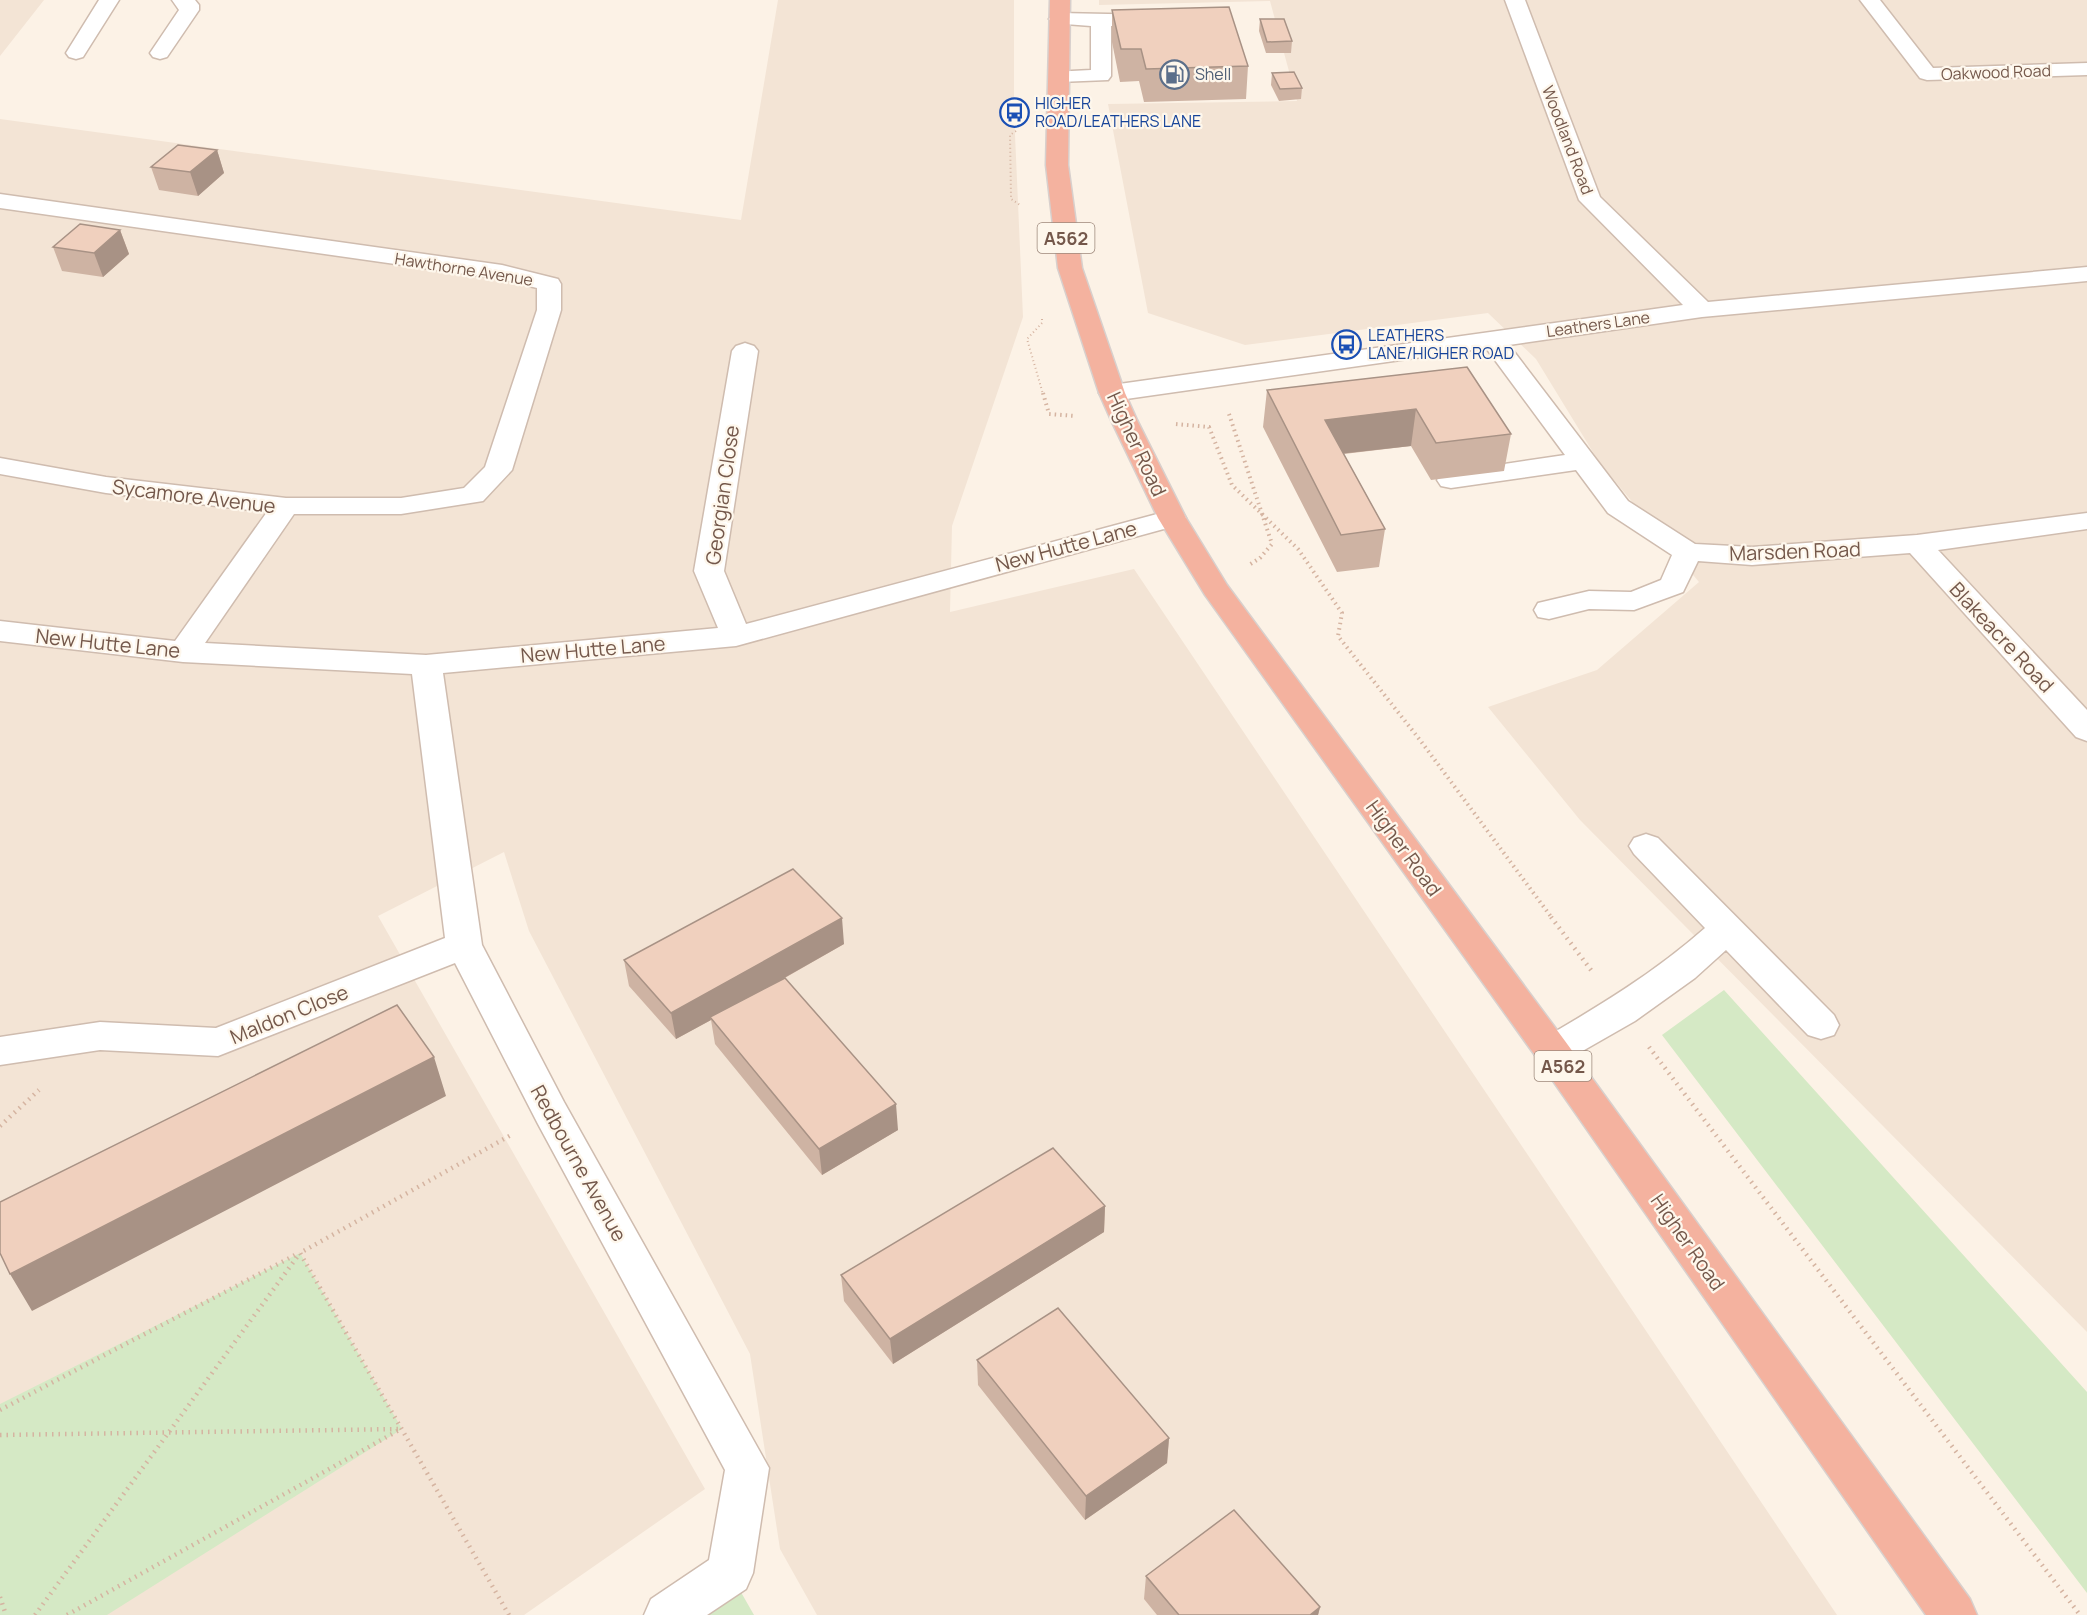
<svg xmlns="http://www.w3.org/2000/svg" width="2087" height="1615" font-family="Manrope,sans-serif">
  <rect width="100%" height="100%" fill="#fcf2e6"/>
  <!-- residential -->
  <path fill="#f3e4d5" d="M 0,0 L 44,0 L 0,56 Z
    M 778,0 L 1014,0 L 1014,112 L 1023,317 L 952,526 L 950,612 L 1134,569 L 1837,1615 L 817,1615 L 780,1549 L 750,1354 L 529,931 L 504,852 L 378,916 L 705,1489 L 524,1615 L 0,1615 L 0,119 L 741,220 Z
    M 1099,0 L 2087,0 L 2087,1332 L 1580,820 L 1488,707 L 1597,670 L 1699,582 L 1599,462 L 1536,359 L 1488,313 L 1245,345 L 1148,313 L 1108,104 L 1297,101 L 1270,1 L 1099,5 Z"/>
  <!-- green -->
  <path fill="#d5e9c5" d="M 1724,990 L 2087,1392 L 2087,1593 L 1662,1035 Z
    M 300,1253 L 402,1429 L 107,1615 L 0,1615 L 0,1404 Z
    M 730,1573 L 754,1615 L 667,1615 Z"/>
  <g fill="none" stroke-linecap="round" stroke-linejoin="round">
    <defs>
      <path id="minor" d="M 99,0 L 119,0 L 83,57 L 76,59 L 69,57 L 66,53 Z
        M 172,0 L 195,0 L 199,5 L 199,10 L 167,57 L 160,59 L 153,57 L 150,53 L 179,10 Z
        M 1505,0 L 1525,0 L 1600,197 L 1708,302 L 2087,267 L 2087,281 L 1702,317 L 1509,345 L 1628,501 L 1695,544 L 1752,547 L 1917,535 L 2087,513 L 2087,529 L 1938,550 L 2087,710 L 2087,741 L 2076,737 L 1910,553 L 1752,565 L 1698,561 L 1683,592 L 1634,610 L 1589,609 L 1549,619 L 1538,617 L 1534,610 L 1538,603 L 1589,591 L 1631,592 L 1661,580 L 1672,555 L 1608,513 L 1576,470 L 1451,488 L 1441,486 L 1437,480 L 1441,474 L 1451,472 L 1565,455 L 1486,348 L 1112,401 L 1103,399 L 1099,393 L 1103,387 L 1112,385 L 1683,305 L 1579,200 Z
        M 1860,0 L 1880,0 L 1933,68 L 2087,63 L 2087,75 L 1927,80 L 1920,78 Z
        M 1059,13 L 1157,15 L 1164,17 L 1167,21 L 1164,25 L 1157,27 L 1111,26 L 1111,76 L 1108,80 L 1059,82 L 1052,80 L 1049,76 L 1052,72 L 1091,70 L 1091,26 L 1052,23 L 1049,19 L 1052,15 Z
        M 0,194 L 502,265 L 558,279 L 561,284 L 561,310 L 512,470 L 483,501 L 401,514 L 294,514 L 205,643 L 426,655 L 718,628 L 694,571 L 732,351 L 736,346 L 745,343 L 754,346 L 758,351 L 724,571 L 746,624 L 1172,510 L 1182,512 L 1186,518 L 1182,524 L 736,646 L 443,673 L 482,945 L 564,1102 L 769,1468 L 753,1573 L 746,1589 L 707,1615 L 644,1615 L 651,1599 L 709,1560 L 725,1470 L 538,1124 L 455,963 L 218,1056 L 100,1050 L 0,1065 L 0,1037 L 100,1022 L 216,1028 L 445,938 L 412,674 L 183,662 L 0,641 L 0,621 L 175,641 L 267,512 L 106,493 L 0,474 L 0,458 L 106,477 L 286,498 L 401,498 L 464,488 L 485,467 L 537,310 L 537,288 L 501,279 L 0,208 Z
        M 1646,834 L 1658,838 L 1834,1015 L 1839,1025 L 1834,1035 L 1821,1039 L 1808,1035 L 1726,950 L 1695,978 L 1635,1021 L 1565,1061 L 1552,1065 L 1539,1061 L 1533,1051 L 1539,1041 C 1598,1007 1654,973 1705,928 L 1634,854 L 1629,846 L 1634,838 Z"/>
      <path id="highway" d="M 1050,0 L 1070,0 L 1068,165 L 1082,268 L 1125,393 L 1137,420 L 1186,518 L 1227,585 L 1565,1041 L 1970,1599 L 1977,1615 L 1926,1615 L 1539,1061 L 1205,595 L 1158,518 L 1111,420 L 1099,393 L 1058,268 L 1046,165 Z"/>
    </defs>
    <!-- minor casing -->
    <use href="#minor" stroke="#cfbcaf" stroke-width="3"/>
    <!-- highway casing -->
    <use href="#highway" stroke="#d8d0cd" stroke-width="3"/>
    <!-- path-far2 -->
    <path stroke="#d5b4a1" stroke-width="2" stroke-dasharray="1 3" stroke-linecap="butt" d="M 1016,131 L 1010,135 L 1011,199 L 1020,205
      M 1042,319 L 1042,323 L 1027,339 L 1043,394"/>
    <!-- path-far1 -->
    <path stroke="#d5b4a1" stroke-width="4" stroke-dasharray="1.5 4" stroke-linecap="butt" d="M 1043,393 L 1049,414 L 1076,416
      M 1229,414 L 1272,544 L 1260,558 L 1249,565
      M 1176,424 L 1209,427 L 1232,485 L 1298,549 L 1342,613 L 1338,636 L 1420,740 L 1552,918"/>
    <!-- path -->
    <path stroke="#d5b4a1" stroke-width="4.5" stroke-dasharray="1.5 5" stroke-linecap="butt" d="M 1551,917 L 1594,974
      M 1649,1047 L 2080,1615
      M 0,1126 L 39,1090
      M 0,1410 L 297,1254
      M 0,1435 L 402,1429
      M 0,1597 L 6,1615
      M 35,1615 L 300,1253
      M 67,1615 L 401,1429
      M 509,1615 L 300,1253 L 511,1135"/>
    <!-- minor -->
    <use href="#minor" fill="#fff" fill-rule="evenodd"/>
    <!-- highway -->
    <use href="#highway" fill="#f4b29f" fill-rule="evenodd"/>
  </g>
  <!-- wall -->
  <path fill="#ceb3a3" d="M 1112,10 L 1248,66 L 1246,99 L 1144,102 L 1139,81 L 1120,82 L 1112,42 Z
    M 1260,19 L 1292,41 L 1291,53 L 1266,53 L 1259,31 Z
    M 1272,73 L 1302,88 L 1301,99 L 1279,101 L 1271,85 Z
    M 217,150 L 224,173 L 198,196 L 159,190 L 151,167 Z
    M 120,230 L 129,254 L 103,277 L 62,271 L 53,247 Z
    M 1467,367 L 1511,434 L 1504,471 L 1431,480 L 1411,446 L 1344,454 L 1385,529 L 1379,567 L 1337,572 L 1263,427 L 1267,390 Z
    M 844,944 L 783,979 L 898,1130 L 822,1175 L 715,1044 L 711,1020 L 676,1039 L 629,986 L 624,960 Z
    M 1105,1206 L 1104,1232 L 893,1364 L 844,1301 L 841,1275 Z
    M 977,1360 L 1169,1438 L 1167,1463 L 1085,1520 L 978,1385 Z
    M 1146,1576 L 1320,1607 L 1318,1615 L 1157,1615 L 1144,1599 Z"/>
  <!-- shaded-wall -->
  <path fill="#a89285" d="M 217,150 L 224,173 L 198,196 L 190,172 Z
    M 120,230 L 129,254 L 103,277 L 94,253 Z
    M 1416,409 L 1411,446 L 1321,456 L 1325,420 Z
    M 842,918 L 844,944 L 712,1019 L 710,1017 L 711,1020 L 676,1039 L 671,1013 Z
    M 434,1057 L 446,1096 L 32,1311 L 10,1274 Z
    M 896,1104 L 898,1130 L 822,1175 L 819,1149 Z
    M 1105,1206 L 1104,1232 L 893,1364 L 890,1339 Z
    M 1169,1438 L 1167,1463 L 1085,1520 L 1086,1496 Z
    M 1320,1607 L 1318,1615 L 1310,1615 Z"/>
  <!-- building -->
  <path fill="#f0d0be" stroke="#a89285" stroke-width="1.5" d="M 1229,7 L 1248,66 L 1146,69 L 1141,49 L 1121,49 L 1112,10 Z
    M 1260,19 L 1284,19 L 1292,41 L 1267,42 Z
    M 1294,72 L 1302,88 L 1280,89 L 1272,73 Z
    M 178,145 L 217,150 L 190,172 L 151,167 Z
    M 80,224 L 120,230 L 94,253 L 53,247 Z
    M 1467,367 L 1511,434 L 1436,443 L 1416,409 L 1325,420 L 1385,529 L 1341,535 L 1267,390 Z
    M 793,869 L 842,918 L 671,1013 L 624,960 Z
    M 785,978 L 896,1104 L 819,1149 L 710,1017 Z
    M 397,1005 L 434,1057 L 10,1274 L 0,1253 L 0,1202 Z
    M 1053,1148 L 1105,1206 L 890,1339 L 841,1275 Z
    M 1058,1308 L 1169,1438 L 1086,1496 L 977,1360 Z
    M 1234,1510 L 1320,1607 L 1310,1615 L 1179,1615 L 1146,1576 Z"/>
  <!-- icons -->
  <defs>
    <symbol id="fuel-ring" viewBox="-11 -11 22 22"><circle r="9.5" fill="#fef7ec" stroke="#5c6f8a" stroke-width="1.5"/><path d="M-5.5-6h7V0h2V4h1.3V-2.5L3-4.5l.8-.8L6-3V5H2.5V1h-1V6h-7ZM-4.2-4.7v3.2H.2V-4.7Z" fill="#5c6f8a"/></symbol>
    <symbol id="bus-ring" viewBox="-11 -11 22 22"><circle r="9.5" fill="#fef7ec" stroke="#1a4fb4" stroke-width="1.5"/><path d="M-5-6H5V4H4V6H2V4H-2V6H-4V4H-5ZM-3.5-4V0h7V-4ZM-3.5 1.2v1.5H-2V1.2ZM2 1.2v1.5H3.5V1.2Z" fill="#1a4fb4"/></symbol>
  </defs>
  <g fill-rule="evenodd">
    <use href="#fuel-ring" x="1158" y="58" width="33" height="33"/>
    <use href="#bus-ring" x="998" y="96" width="33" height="33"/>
    <use href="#bus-ring" x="1330" y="328" width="33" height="33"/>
  </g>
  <g text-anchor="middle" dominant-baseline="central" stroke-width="4.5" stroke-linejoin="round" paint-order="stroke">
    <!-- far-street labels -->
    <g font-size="16" fill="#74584b" stroke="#fef7ec">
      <text transform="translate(1996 72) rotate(-2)">Oakwood Road</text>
      <text transform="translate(1568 140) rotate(69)">Woodland Road</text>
      <text transform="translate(464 269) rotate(9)">Hawthorne Avenue</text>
      <text transform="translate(1598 324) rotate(-8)">Leathers Lane</text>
    </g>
    <!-- far-service labels -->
    <g font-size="16" fill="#4e5e75" stroke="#fef7ec" text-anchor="start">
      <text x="1195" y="74">Shell</text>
    </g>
    <!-- far-transit labels -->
    <g font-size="16" fill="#164399" stroke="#fef7ec" text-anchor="start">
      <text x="1035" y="103">HIGHER<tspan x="1035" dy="18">ROAD/LEATHERS LANE</tspan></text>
      <text x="1368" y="335">LEATHERS<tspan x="1368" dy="18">LANE/HIGHER ROAD</tspan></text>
    </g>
    <!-- shield labels -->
    <g fill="#fef7ec" stroke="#9d887b" stroke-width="1.5">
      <rect x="1037.5" y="223" width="57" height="30" rx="4.5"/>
      <rect x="1534.5" y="1051" width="57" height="30" rx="4.5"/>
    </g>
    <g font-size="18" font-weight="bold" fill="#74584b">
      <text x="1066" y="238">A562</text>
      <text x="1563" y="1066">A562</text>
    </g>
    <!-- street labels -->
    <g font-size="20" fill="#74584b" stroke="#fef7ec">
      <text transform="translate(1137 444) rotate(65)">Higher Road</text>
      <text transform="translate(722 495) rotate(-82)">Georgian Close</text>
      <text transform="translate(194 496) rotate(7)">Sycamore Avenue</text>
      <text transform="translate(1066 546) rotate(-15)">New Hutte Lane</text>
      <text transform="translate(1795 551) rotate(-2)">Marsden Road</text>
      <text transform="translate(2002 637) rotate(47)">Blakeacre Road</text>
      <text transform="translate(108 643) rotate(6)">New Hutte Lane</text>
      <text transform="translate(593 649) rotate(-5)">New Hutte Lane</text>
      <text transform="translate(1404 848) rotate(54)">Higher Road</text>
      <text transform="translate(289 1014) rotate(-22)">Maldon Close</text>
      <text transform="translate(579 1163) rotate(61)">Redbourne Avenue</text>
      <text transform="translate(1688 1242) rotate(55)">Higher Road</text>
    </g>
  </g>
</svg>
